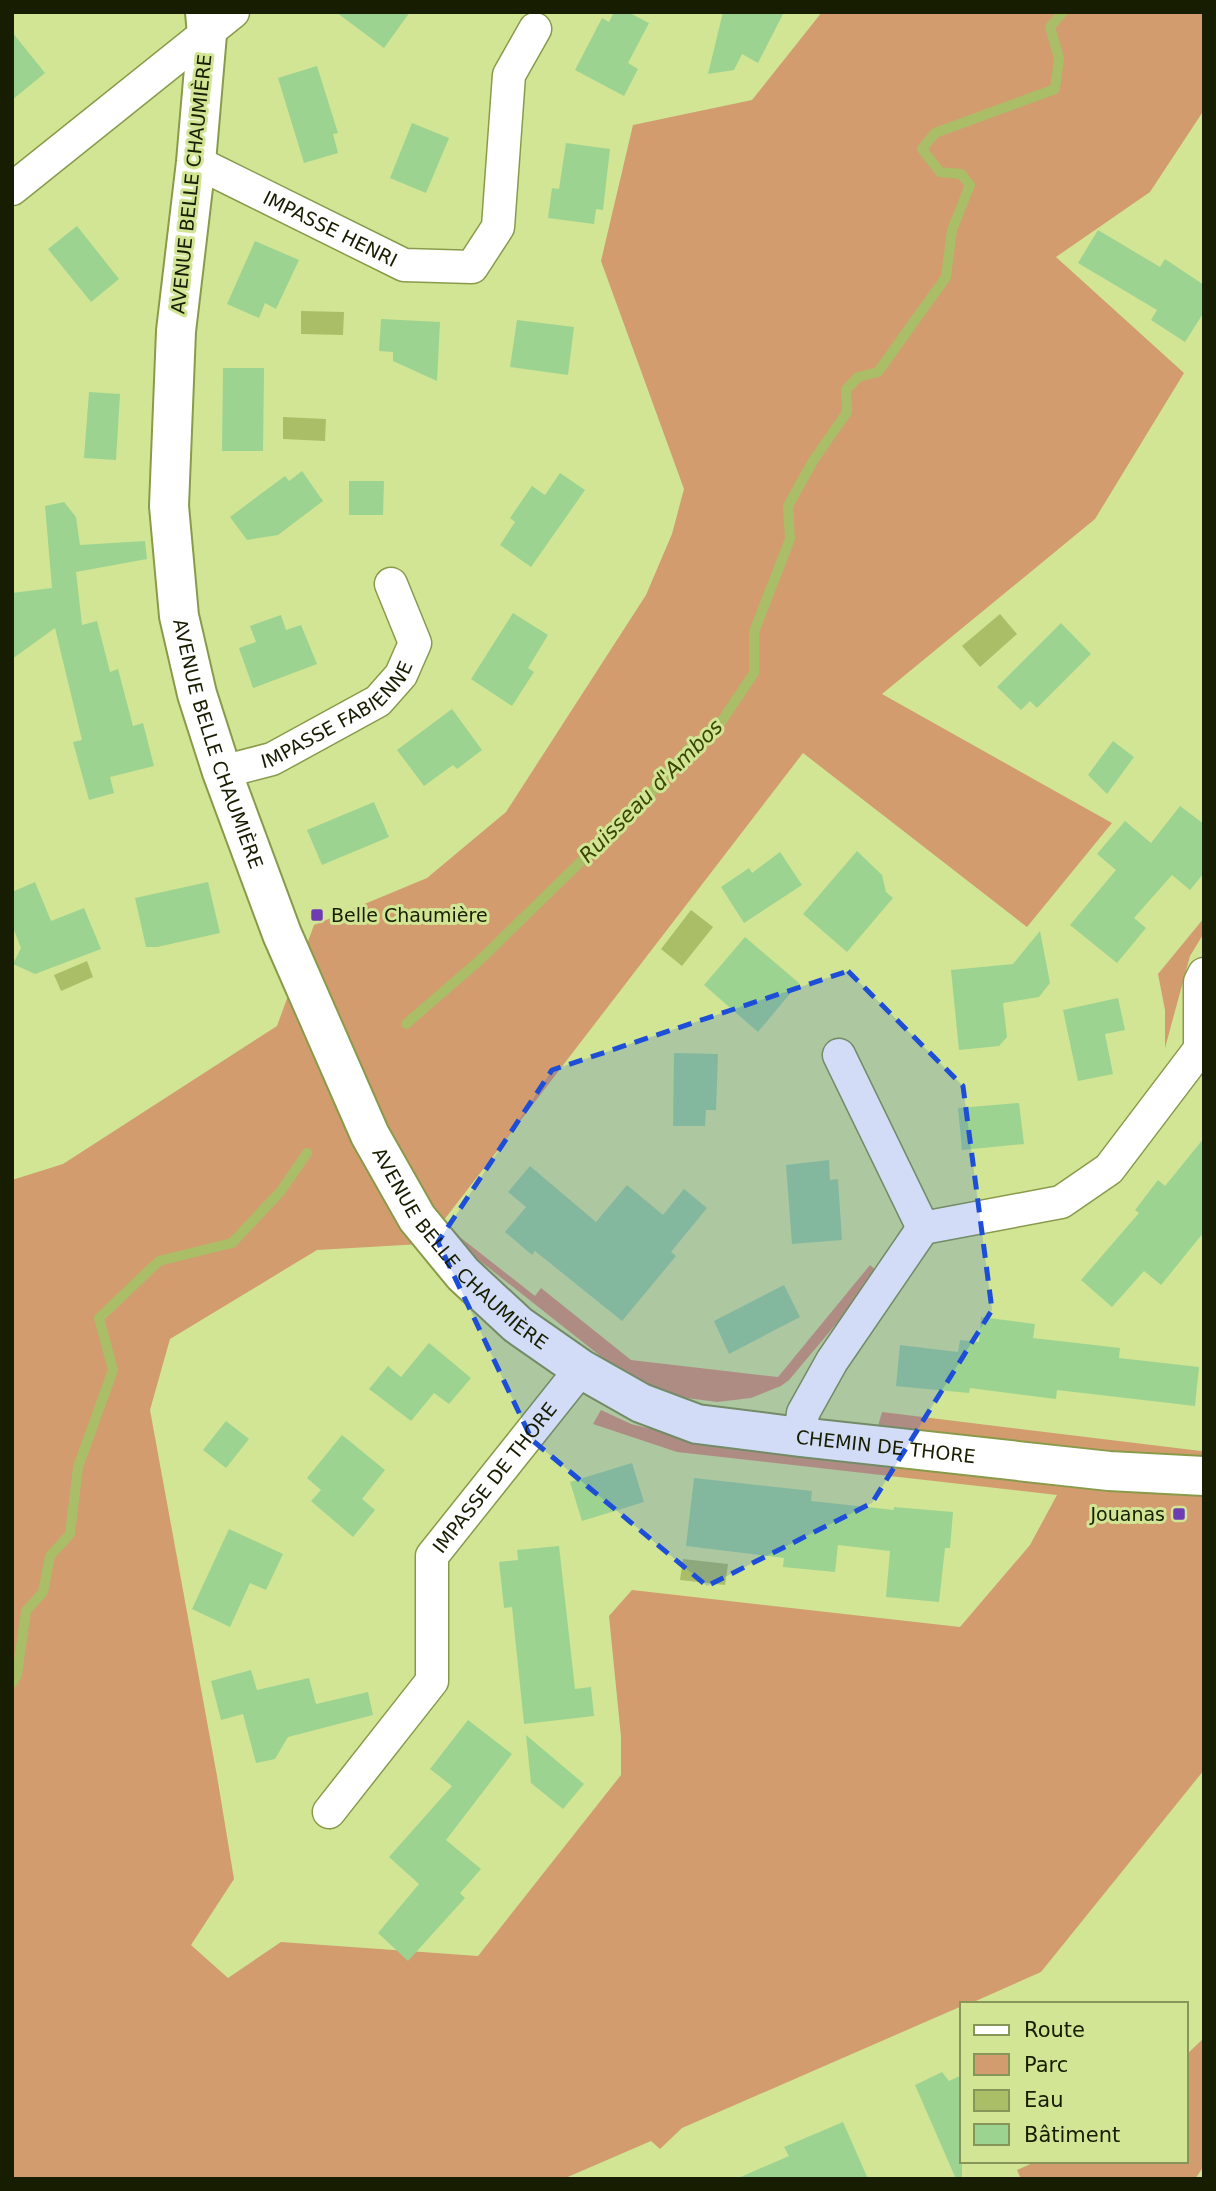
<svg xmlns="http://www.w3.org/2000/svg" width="1216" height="2191" font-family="'DejaVu Sans',sans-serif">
  <rect width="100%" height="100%" fill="#d1e594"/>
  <!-- green -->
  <path fill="#d29c6f" d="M 822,12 L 1204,12 L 1204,110 L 1150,192 L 1056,257 L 1184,373 L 1095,519 L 882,694 L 1112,823 L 1027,927 L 803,753 L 444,1220 L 461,1238 L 535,1296 L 541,1288 L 631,1360 L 778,1377 L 870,1265 L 879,1273 L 789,1380 L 781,1386 L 751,1398 L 717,1402 L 687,1398 L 648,1385 L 613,1366 L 456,1242 L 317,1250 L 170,1339 L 150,1410 L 217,1776 L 234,1879 L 191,1945 L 228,1978 L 281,1942 L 478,1956 L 621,1775 L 621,1737 L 609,1616 L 632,1590 L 960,1627 L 1030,1545 L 1057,1495 L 677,1452 L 593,1424 L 601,1410 L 631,1424 L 679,1436 L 1204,1486 L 1204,1770 L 1041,1972 L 969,2004 L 962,2004 L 962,2006 L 682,2128 L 660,2149 L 651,2141 L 563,2179 L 12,2179 L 12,1180 L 63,1164 L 277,1026 L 314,925 L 427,878 L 506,812 L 646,595 L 672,534 L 684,489 L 601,261 L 633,125 L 752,100 Z
    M 1204,918 L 1204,933 L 1190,956 L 1165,1048 L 1165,1010 L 1158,974 Z
    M 882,1412 L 1201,1451 L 1204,1448 L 1204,1457 L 1041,1446 L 878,1426 Z
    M 1204,2038 L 1204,2166 L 1195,2179 L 1021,2179 L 1017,2170 L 1037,2161 L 1186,2161 L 1186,2055 Z"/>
  <!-- water -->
  <path fill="#aabe67" d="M 301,311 L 344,312 L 343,335 L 301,334 Z
    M 283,417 L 326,419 L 325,441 L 283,439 Z
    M 1000,614 L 1017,634 L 980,667 L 962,646 Z
    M 691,910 L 713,927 L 682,966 L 661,949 Z
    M 87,961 L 93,977 L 61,991 L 54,975 Z
    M 683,1559 L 728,1564 L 725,1585 L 680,1580 Z"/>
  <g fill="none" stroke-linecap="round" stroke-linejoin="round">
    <!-- stream -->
    <path stroke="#aabe67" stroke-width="10" d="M 406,1024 L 481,959 L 651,793 L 687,750 L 717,728 L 754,673 L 754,632 L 790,539 L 788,506 L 813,461 L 847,412 L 846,390 L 858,377 L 878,372 L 946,277 L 952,230 L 970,185 L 961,174 L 940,172 L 922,149 L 935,133 L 1055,89 L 1059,58 L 1050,27 L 1063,12
      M 12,1683 L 17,1675 L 26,1611 L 43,1592 L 50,1556 L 70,1534 L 78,1467 L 113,1370 L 99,1318 L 159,1261 L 232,1243 L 281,1191 L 307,1153"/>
  </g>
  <!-- building -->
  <path fill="#9dd391" d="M 336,12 L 410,12 L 384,48 Z
    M 614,12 L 628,12 L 649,23 L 628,63 L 638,69 L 624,96 L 575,70 L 602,18 L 609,22 Z
    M 723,12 L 784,12 L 758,63 L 742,54 L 734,70 L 708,74 Z
    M 12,32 L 45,73 L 12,100 Z
    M 317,66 L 338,133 L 333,134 L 338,153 L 304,163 L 278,78 Z
    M 412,123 L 449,138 L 426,193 L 390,178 Z
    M 566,143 L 610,149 L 603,210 L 596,209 L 594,224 L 548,218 L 552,188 L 559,189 Z
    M 77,226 L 119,279 L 91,302 L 48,249 Z
    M 1098,230 L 1160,267 L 1165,259 L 1204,285 L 1204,312 L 1185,342 L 1151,320 L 1157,310 L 1078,263 Z
    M 255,241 L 299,260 L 276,309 L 265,303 L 259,318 L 227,304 Z
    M 381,319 L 440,322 L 437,381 L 393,361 L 393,352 L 379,351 Z
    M 517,320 L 574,327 L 568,375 L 510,367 Z
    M 223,368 L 264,368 L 263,451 L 222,451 Z
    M 89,392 L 120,394 L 116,460 L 84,458 Z
    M 302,471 L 323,501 L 278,535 L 247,540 L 230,517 L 285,476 L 289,481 Z
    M 560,473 L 585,490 L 531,567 L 500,545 L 515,522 L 510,518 L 532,486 L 545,495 Z
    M 349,481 L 384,481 L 383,515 L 349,515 Z
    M 64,502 L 76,517 L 80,545 L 145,541 L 147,559 L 76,572 L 82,625 L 97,621 L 110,672 L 118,669 L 133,726 L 143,723 L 154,766 L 110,777 L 114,793 L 89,800 L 73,742 L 82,740 L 55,628 L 12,659 L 12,593 L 52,588 L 45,506 Z
    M 513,613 L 548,635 L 528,668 L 534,672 L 512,706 L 471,679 Z
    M 281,615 L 286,630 L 301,625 L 317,664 L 253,688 L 239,648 L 256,642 L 250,626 Z
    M 1061,623 L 1091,654 L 1037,708 L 1030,701 L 1021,710 L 997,687 Z
    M 452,709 L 482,750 L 457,769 L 453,765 L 424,786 L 397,750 Z
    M 1113,741 L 1134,757 L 1107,794 L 1088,775 Z
    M 374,802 L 389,837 L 322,865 L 307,830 Z
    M 1180,806 L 1204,824 L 1204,873 L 1190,890 L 1172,875 L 1134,918 L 1146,928 L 1117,963 L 1070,925 L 1116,870 L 1097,854 L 1125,821 L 1151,843 Z
    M 857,851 L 882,875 L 886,892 L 893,898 L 847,952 L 803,914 Z
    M 780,852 L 802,885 L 744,923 L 721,887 L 749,868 L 752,873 Z
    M 35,882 L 51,921 L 84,908 L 101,949 L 35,974 L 13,964 L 21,948 L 12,925 L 12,892 Z
    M 208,882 L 220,933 L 157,947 L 146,947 L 135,898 Z
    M 1040,931 L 1050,983 L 1039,997 L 1003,1003 L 1007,1037 L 999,1046 L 959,1050 L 951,970 L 1013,964 Z
    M 745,937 L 799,983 L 758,1032 L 704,985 Z
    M 1118,998 L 1125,1030 L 1105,1034 L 1113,1074 L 1078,1081 L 1063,1010 Z
    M 674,1053 L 718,1054 L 716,1110 L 706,1110 L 705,1126 L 673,1126 Z
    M 1019,1103 L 1024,1144 L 962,1150 L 958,1108 Z
    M 1204,1138 L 1204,1232 L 1161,1285 L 1144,1271 L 1112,1307 L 1081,1280 L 1139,1213 L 1135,1210 L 1158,1180 L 1165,1186 Z
    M 829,1160 L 830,1180 L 838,1179 L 842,1240 L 792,1244 L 786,1165 Z
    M 530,1166 L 596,1222 L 627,1185 L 663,1215 L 684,1189 L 707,1208 L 671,1252 L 676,1256 L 622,1321 L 535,1251 L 532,1255 L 505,1232 L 526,1207 L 508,1192 Z
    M 784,1285 L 800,1317 L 729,1354 L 714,1321 Z
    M 981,1317 L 1035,1324 L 1033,1338 L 1120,1348 L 1119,1358 L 1199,1367 L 1195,1406 L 1057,1390 L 1056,1399 L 970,1388 L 969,1393 L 896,1386 L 900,1345 L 958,1352 L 960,1340 L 979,1342 Z
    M 429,1343 L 471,1378 L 449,1404 L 434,1393 L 411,1421 L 369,1389 L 388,1366 L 401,1377 Z
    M 226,1421 L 249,1439 L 226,1468 L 203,1450 Z
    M 342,1435 L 385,1470 L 362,1499 L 375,1510 L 353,1537 L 311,1501 L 321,1490 L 307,1478 Z
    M 632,1463 L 644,1502 L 582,1521 L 570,1482 Z
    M 694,1478 L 812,1491 L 811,1501 L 894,1510 L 894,1507 L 953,1512 L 950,1548 L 945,1548 L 939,1602 L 886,1597 L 890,1551 L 838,1545 L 835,1572 L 783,1567 L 784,1558 L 686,1546 Z
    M 229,1529 L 283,1554 L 266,1590 L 250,1583 L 230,1627 L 192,1609 Z
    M 559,1546 L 575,1689 L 591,1687 L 594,1716 L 524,1724 L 512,1607 L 504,1608 L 499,1562 L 518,1560 L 517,1550 Z
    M 251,1670 L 257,1690 L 309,1678 L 316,1704 L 368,1692 L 373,1715 L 288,1737 L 275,1759 L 256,1763 L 243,1714 L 221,1720 L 211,1681 Z
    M 468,1720 L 512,1754 L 446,1840 L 481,1869 L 460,1893 L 465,1898 L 408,1961 L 378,1933 L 419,1884 L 389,1857 L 452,1786 L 430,1769 Z
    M 526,1735 L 584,1784 L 563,1809 L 531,1783 Z
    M 942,2072 L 949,2081 L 962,2075 L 962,2179 L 956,2179 L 915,2085 Z
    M 843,2122 L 868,2179 L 736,2179 L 789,2156 L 784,2147 Z"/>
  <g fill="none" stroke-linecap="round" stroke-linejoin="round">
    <defs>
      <g id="street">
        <path id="s1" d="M 196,162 L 404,265 L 472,267 L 498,227 L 509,75 L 535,29"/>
        <path d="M 12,189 L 233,12"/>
        <path id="s2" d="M 222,772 L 272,759 L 378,701 L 401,675 L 415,643 L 391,584"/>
        <path d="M 839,1055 L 923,1228"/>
        <path d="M 800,1437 L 803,1413 L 832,1361 L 923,1228 L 1061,1202 L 1109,1169 L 1200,1049 L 1200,982 L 1204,974"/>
        <path id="s3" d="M 329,1812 L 432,1681 L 432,1556 L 581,1369"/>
      </g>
      <g id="secondary">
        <path id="s4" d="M 205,12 L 207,34 L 196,162 L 176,331 L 169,506 L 179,616 L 197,694 L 222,772 L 282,934 L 370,1135 L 417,1218 L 463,1274 L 518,1325 L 581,1369 L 641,1403 L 697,1424 L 800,1437 L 1109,1471 L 1204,1476"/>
      </g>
    </defs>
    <!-- street casing -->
    <use href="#street" stroke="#899b4b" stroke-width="35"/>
    <!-- secondary casing -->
    <use href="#secondary" stroke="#899b4b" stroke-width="42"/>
    <!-- street -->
    <use href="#street" stroke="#fff" stroke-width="32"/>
    <!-- secondary -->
    <use href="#secondary" stroke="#fff" stroke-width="38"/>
  </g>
  <!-- marked area -->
  <path fill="#1d4ed8" fill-opacity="0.2" stroke="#1d4ed8" stroke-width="5" stroke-dasharray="14 9" stroke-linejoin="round" d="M 848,971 L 963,1086 L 992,1310 L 872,1503 L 707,1586 L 532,1440 L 438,1242 L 552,1070 Z"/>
  <!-- markers -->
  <g fill="#6f3bb2" stroke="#d1e594" stroke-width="2.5">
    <rect x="310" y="908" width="14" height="14" rx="3.5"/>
    <rect x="1172" y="1507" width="14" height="14" rx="3.5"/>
  </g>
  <g text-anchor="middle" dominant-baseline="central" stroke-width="6" stroke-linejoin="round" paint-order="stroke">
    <!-- street labels -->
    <g font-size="19" fill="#171d00" stroke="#d1e594">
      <text transform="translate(191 184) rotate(-84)">AVENUE BELLE CHAUMIÈRE</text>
      <text stroke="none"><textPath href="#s1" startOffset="150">IMPASSE HENRI</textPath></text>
      <text stroke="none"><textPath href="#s2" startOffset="131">IMPASSE FABIENNE</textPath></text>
      <text stroke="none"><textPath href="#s4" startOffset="740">AVENUE BELLE CHAUMIÈRE</textPath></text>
      <text stroke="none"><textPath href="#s4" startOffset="1307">AVENUE BELLE CHAUMIÈRE</textPath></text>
      <text stroke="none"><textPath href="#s4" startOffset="1799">CHEMIN DE THORE</textPath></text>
      <text stroke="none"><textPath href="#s3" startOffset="392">IMPASSE DE THORE</textPath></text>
    </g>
    <!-- poi labels -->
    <g font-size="19" fill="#171d00" stroke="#d1e594" text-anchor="start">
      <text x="331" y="915">Belle Chaumière</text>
      <text x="1165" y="1514" text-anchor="end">Jouanas</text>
    </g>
    <!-- water labels -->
    <g font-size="21" font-style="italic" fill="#394500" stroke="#d1e594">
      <text transform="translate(651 791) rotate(-45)">Ruisseau d'Ambos</text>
    </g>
  </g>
  <!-- border -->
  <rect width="1216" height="2191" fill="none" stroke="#171d00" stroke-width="28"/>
  <!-- legend -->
  <rect x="960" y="2002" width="228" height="161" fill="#d1e594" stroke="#879559" stroke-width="2"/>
  <rect x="974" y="2025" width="35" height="10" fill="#ffffff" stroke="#879559" stroke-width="2"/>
  <text x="1024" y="2037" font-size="21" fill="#171d00">Route</text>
  <rect x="974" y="2054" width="35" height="21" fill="#d29c6f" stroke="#879559" stroke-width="2"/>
  <text x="1024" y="2072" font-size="21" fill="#171d00">Parc</text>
  <rect x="974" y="2090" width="35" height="21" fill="#aabe67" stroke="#879559" stroke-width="2"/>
  <text x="1024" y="2107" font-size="21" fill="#171d00">Eau</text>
  <rect x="974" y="2124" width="35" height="21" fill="#9dd391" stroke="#879559" stroke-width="2"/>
  <text x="1024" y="2142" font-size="21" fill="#171d00">Bâtiment</text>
</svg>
